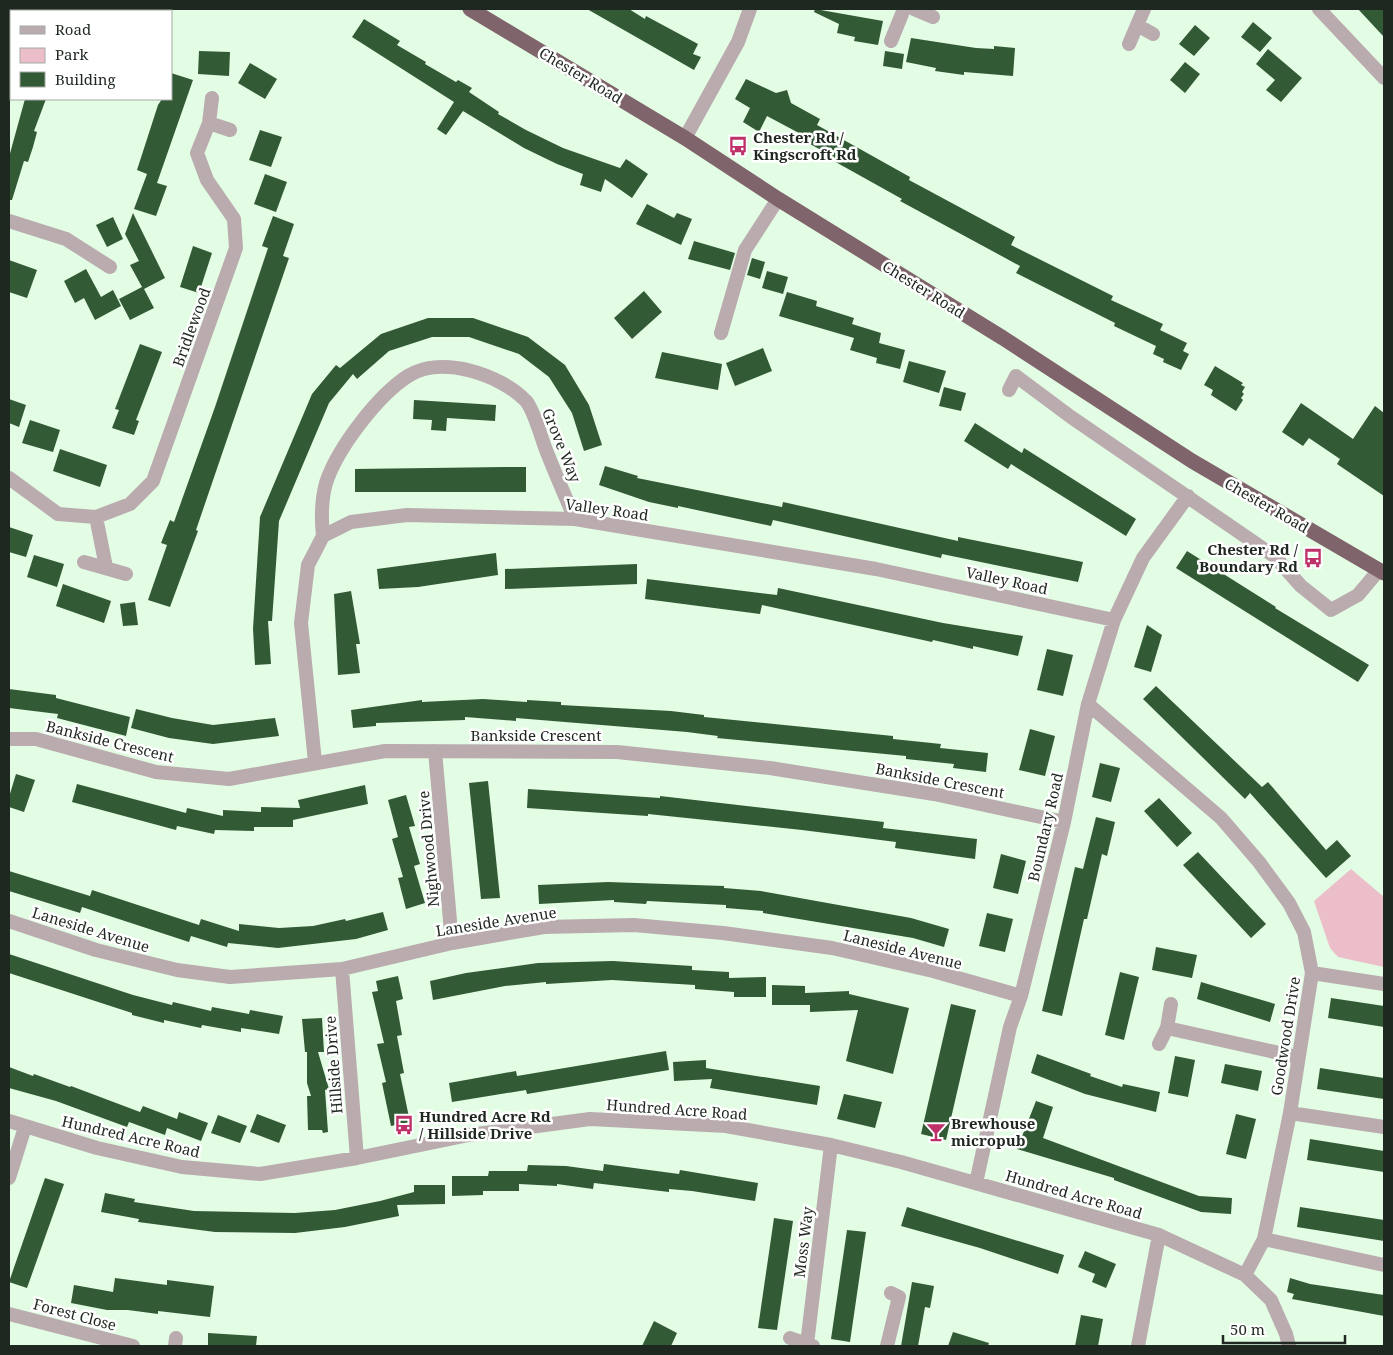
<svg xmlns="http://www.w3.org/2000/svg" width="1393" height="1355" font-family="'Noto Serif',serif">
  <rect width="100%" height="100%" fill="#e3fce4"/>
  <!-- green -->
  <path fill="#ebbec9" d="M 1351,869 L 1384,897 L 1384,967 L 1338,957 L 1330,948 L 1314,901 Z"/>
  <!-- building -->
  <path fill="#325b35" d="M 587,9 L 629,9 L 645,19 L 646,16 L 698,44 L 693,54 L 701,57 L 694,70 Z
    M 815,9 L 883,21 L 878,45 L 854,41 L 855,37 L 837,33 L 839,24 L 814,12 Z
    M 1358,9 L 1384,9 L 1384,37 Z
    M 364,19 L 400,41 L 397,45 L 426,62 L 425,64 L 456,82 L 458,80 L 472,88 L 469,92 L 499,112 L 498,114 L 526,130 L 563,148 L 620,168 L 626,159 L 648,174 L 632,198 L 605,179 L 601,192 L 580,185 L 583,174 L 557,164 L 524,148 L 463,111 L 446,135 L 437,129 L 454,102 L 352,37 Z
    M 1253,22 L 1272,38 L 1260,52 L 1241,37 Z
    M 1195,25 L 1210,38 L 1194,56 L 1179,44 Z
    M 911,38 L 976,48 L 994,49 L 994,46 L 1015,48 L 1013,76 L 964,72 L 964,75 L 935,71 L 936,68 L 906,62 Z
    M 1268,49 L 1302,78 L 1281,102 L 1266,90 L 1275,80 L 1256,64 Z
    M 199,51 L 230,52 L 229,76 L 198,74 Z
    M 885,51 L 904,54 L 902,69 L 883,66 Z
    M 1185,62 L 1200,74 L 1185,93 L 1170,80 Z
    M 250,63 L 277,79 L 265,99 L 238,83 Z
    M 171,73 L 193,80 L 157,183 L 167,186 L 156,216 L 134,209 L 147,174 L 137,170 L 158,105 L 162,99 L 171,99 Z
    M 746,79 L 776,93 L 787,90 L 791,103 L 820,119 L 817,125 L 910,177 L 909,180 L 1015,237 L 1011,245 L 1113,296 L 1111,300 L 1163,324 L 1160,330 L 1187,343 L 1183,351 L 1189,354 L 1181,370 L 1163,362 L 1164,359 L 1153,354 L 1156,346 L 1114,326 L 1115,323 L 1016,273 L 1020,266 L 900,201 L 902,199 L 832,160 L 834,157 L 810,144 L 812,140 L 767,116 L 759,132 L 743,122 L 750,108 L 735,99 Z
    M 25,99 L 46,99 L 34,131 L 37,132 L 33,147 L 28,162 L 24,161 L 12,200 L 9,200 L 9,157 Z
    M 260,130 L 282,137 L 271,167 L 249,160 Z
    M 265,174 L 287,182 L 276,212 L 254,204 Z
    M 647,204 L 674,218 L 677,213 L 692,219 L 681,245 L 636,224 Z
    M 133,213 L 165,278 L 144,289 L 154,308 L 130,320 L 119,299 L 142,287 L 130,265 L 139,261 L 125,234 Z
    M 273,216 L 294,224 L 283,256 L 289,258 L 196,530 L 198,531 L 170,607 L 148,600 L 167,545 L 161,543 L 170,520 L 174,522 L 215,407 L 268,248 L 262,246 Z
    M 113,217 L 123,239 L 107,247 L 96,225 Z
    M 694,241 L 735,253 L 730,270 L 688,259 Z
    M 193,246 L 212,253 L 199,293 L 180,287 Z
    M 752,258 L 765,262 L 760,279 L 747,275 Z
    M 9,260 L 37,270 L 27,298 L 9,292 Z
    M 86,269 L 101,297 L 113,290 L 121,306 L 95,320 L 84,298 L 75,303 L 64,281 Z
    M 767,271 L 788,277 L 783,294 L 762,288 Z
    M 644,291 L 662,312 L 632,339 L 614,318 Z
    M 787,292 L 817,301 L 816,306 L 854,318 L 852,324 L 881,333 L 879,343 L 905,350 L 900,369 L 876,363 L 877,358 L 850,350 L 854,338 L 779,316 Z
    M 428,318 L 473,318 L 528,337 L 565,365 L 589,405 L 602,445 L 584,451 L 572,413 L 549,377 L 519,354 L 469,337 L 432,337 L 389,351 L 357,379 L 353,374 L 329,403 L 279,521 L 272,621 L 268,621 L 271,664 L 255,665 L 253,629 L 260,517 L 312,394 L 336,365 L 340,368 L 381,334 Z
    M 140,344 L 162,352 L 136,420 L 139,421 L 134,435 L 112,428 L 119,410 L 115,409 Z
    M 763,348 L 772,371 L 735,386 L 726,363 Z
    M 662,352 L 722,364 L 718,390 L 655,378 Z
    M 909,361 L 946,371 L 939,393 L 903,382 Z
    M 1215,366 L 1243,383 L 1241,385 L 1245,387 L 1242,392 L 1244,394 L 1241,398 L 1243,400 L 1236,411 L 1211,395 L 1213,390 L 1204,385 Z
    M 944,387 L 966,393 L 961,411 L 939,406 Z
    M 9,399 L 26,405 L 19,427 L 9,423 Z
    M 414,400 L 496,405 L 495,421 L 447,418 L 446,431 L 431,430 L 432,420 L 413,419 Z
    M 1301,403 L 1353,439 L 1375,406 L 1384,413 L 1384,496 L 1337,464 L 1340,459 L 1309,438 L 1303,446 L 1282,432 Z
    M 30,420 L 60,430 L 53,452 L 22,443 Z
    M 975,423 L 1022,453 L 1024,448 L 1136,519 L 1126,536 L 1011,464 L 1008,469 L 964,441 Z
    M 60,449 L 107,465 L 100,487 L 53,471 Z
    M 605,466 L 638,476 L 637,478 L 782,507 L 783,502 L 958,541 L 958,537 L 1083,562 L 1078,582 L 942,554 L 941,558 L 773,520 L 771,526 L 678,506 L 678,508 L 649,502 L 599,485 Z
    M 505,467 L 526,467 L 526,492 L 355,492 L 355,469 Z
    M 9,527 L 33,535 L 26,557 L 9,552 Z
    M 1187,551 L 1276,607 L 1275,608 L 1369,665 L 1358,682 L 1176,568 Z
    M 496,553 L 498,575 L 418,587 L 379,589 L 377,569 Z
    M 34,555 L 64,564 L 57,587 L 27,577 Z
    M 637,564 L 637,584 L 505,589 L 505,569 Z
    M 647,579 L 777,595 L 778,588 L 943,623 L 1023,636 L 1018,656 L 973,646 L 973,649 L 933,640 L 932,642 L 762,605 L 760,614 L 645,599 Z
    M 63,584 L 111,601 L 104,623 L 56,606 Z
    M 351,591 L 360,644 L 356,644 L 360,673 L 338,675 L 334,594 Z
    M 135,602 L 138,625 L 123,626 L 120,604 Z
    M 1147,625 L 1162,635 L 1151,672 L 1134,667 Z
    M 1047,649 L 1073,655 L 1063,696 L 1037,690 Z
    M 1156,686 L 1262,787 L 1268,782 L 1326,850 L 1337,840 L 1351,856 L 1326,878 L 1250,793 L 1245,799 L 1143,699 Z
    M 9,689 L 56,695 L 56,698 L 130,717 L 126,736 L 57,718 L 58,714 L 9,708 Z
    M 483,699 L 527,702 L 527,700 L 561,702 L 561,705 L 671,711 L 704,715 L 704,717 L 893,736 L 893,739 L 941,744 L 940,748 L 988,753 L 986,772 L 953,768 L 954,764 L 906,759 L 906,756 L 717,738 L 718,736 L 687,732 L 516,718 L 516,721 L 465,717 L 465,720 L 376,723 L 376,726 L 353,728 L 351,710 L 422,700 L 422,702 Z
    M 136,709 L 172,718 L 213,725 L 275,718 L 279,736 L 213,744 L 169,738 L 131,728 Z
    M 1030,729 L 1055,736 L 1045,776 L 1019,770 Z
    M 1100,763 L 1120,768 L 1111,802 L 1092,797 Z
    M 16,774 L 35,780 L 24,812 L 9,807 L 9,797 Z
    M 488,781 L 500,898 L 481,899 L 469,783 Z
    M 77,784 L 186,813 L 187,808 L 223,816 L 223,810 L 261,812 L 261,807 L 300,808 L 298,800 L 365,785 L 368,804 L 293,820 L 293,827 L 254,827 L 254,831 L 215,830 L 214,834 L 177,826 L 176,830 L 72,802 Z
    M 528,789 L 660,798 L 660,796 L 884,822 L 883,828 L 977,839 L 975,859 L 895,848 L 896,842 L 802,830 L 648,814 L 648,816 L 527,808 Z
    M 406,795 L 415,826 L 409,827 L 420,864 L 414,866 L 425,903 L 406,909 L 398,878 L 403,877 L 392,839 L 398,837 L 388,800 Z
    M 1159,798 L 1192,833 L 1177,847 L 1144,811 Z
    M 1096,817 L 1115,822 L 1107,856 L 1102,854 L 1087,919 L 1084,919 L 1062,1016 L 1042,1011 L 1075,867 L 1083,869 Z
    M 1198,852 L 1266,924 L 1251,938 L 1183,865 Z
    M 1001,854 L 1026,861 L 1018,894 L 993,888 Z
    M 9,871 L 90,896 L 92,890 L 199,925 L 201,919 L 239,931 L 239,924 L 279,928 L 313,926 L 345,919 L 346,921 L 383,912 L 388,930 L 356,939 L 278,948 L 228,943 L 227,947 L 191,936 L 189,942 L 82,907 L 80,913 L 9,891 Z
    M 608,882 L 724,886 L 724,888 L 761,891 L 911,918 L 949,929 L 944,947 L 913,938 L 763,913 L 763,911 L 726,908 L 726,905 L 647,901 L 646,904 L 614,902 L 614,900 L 539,904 L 538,885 Z
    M 987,913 L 1013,919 L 1005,952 L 979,946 Z
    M 1156,947 L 1197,955 L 1192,978 L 1152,970 Z
    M 9,954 L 133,995 L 172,1005 L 173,1002 L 211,1011 L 212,1007 L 249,1014 L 250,1010 L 283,1016 L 279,1034 L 241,1028 L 241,1032 L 202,1025 L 201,1028 L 164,1020 L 164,1023 L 132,1015 L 132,1013 L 9,973 Z
    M 613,961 L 692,966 L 692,970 L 729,972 L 729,978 L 766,977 L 766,997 L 734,997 L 734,992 L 695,989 L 695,985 L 612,980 L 546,984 L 546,982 L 505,986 L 433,1000 L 430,981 L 466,973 L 538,963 Z
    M 1120,972 L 1139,977 L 1124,1040 L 1105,1035 Z
    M 398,976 L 403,999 L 396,1001 L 402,1035 L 397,1036 L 404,1073 L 400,1074 L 410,1122 L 391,1126 L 382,1083 L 386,1082 L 377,1044 L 384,1043 L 372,992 L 378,991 L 376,981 Z
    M 1201,982 L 1275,1004 L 1270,1022 L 1197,999 Z
    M 772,985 L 805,986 L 805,993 L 849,991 L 849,994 L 909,1008 L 893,1074 L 846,1061 L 858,1010 L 810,1012 L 810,1005 L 772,1005 Z
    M 1331,998 L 1384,1006 L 1384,1027 L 1328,1018 Z
    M 951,1004 L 976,1010 L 946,1140 L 921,1134 Z
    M 322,1018 L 324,1052 L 318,1052 L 329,1089 L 325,1090 L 328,1132 L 323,1133 L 322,1130 L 308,1130 L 307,1096 L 311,1096 L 307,1083 L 307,1052 L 305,1052 L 302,1019 Z
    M 666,1051 L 669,1070 L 527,1094 L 526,1090 L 452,1102 L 449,1083 L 516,1071 L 517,1076 Z
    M 1037,1054 L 1091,1074 L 1090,1076 L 1122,1087 L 1123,1084 L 1160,1092 L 1156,1112 L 1085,1094 L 1031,1073 Z
    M 1175,1056 L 1195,1060 L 1188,1097 L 1168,1093 Z
    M 706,1060 L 706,1068 L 820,1086 L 817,1105 L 710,1088 L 712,1079 L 674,1081 L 673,1062 Z
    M 1225,1064 L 1262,1071 L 1258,1091 L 1221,1083 Z
    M 9,1067 L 33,1076 L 34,1074 L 70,1087 L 71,1086 L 140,1112 L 143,1106 L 177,1119 L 179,1112 L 208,1123 L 201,1141 L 167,1128 L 165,1135 L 129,1122 L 127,1127 L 56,1101 L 9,1088 Z
    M 1320,1068 L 1384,1078 L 1384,1099 L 1317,1089 Z
    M 844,1094 L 882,1102 L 875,1128 L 837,1119 Z
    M 1036,1101 L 1053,1107 L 1043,1138 L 1199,1196 L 1232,1198 L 1231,1214 L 1201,1212 L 1114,1180 L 1114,1178 L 1017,1149 Z
    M 257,1114 L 286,1125 L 279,1143 L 250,1132 Z
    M 1236,1114 L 1256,1119 L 1246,1159 L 1226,1154 Z
    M 218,1115 L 247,1126 L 240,1143 L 211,1133 Z
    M 1310,1139 L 1384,1151 L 1384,1172 L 1307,1160 Z
    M 604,1164 L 679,1174 L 680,1170 L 758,1183 L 755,1201 L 692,1191 L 669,1189 L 669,1192 L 594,1183 L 593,1189 L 557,1184 L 557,1186 L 519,1184 L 519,1191 L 483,1191 L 483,1195 L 452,1196 L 452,1176 L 488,1176 L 489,1171 L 527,1171 L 528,1165 L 566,1166 L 603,1171 Z
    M 45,1178 L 64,1184 L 27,1288 L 9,1282 Z
    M 414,1185 L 445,1185 L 445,1204 L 397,1205 L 399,1216 L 345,1227 L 295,1233 L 215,1232 L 138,1222 L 139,1219 L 101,1212 L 105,1193 L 135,1199 L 134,1202 L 194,1211 L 295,1213 L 335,1210 L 380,1201 L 414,1192 Z
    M 907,1207 L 1064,1255 L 1058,1274 L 980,1248 L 901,1226 Z
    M 1300,1207 L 1384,1220 L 1384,1241 L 1297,1227 Z
    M 774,1218 L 793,1221 L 777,1330 L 758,1328 Z
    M 847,1230 L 866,1232 L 850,1342 L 831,1339 Z
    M 1085,1251 L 1116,1264 L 1106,1288 L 1092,1282 L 1095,1274 L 1078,1267 Z
    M 115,1278 L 167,1285 L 167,1280 L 214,1286 L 210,1317 L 158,1311 L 158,1314 L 128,1310 L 107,1310 L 71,1303 L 74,1285 L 113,1292 Z
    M 1290,1278 L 1310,1284 L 1384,1295 L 1384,1316 L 1292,1299 L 1294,1294 L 1287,1292 Z
    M 912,1282 L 934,1286 L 930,1308 L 925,1307 L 918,1346 L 901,1346 Z
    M 1081,1315 L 1103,1319 L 1098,1346 L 1075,1346 Z
    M 654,1321 L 677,1333 L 671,1346 L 642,1346 Z
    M 953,1332 L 989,1343 L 988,1346 L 948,1346 Z
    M 208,1333 L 257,1336 L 256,1346 L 208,1346 Z"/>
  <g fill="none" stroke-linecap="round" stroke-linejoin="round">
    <!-- minor -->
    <path stroke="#baabaf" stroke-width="14" d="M 914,9 L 933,17
      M 1319,9 L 1384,78
      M 1137,25 L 1153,34
      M 891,41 L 904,9
      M 1129,44 L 1144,9
      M 209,123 L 230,130
      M 685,138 L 738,42 L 750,9
      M 9,221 L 66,239 L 110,267
      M 721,333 L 745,250 L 778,199
      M 1009,390 L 1016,376 L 1071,417 L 1274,556 L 1301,586 L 1331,610 L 1358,595 L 1379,570
      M 9,478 L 58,514 L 96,517 L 130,504 L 153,481 L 236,248 L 234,219 L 207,180 L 197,153 L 209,123 L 212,98
      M 96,517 L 106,567
      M 323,536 C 321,517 321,501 326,483 C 337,449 377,396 408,376 C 441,355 500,374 526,401 C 534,410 541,437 546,450 C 555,473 565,496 575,519
      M 84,562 L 126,574
      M 1088,704 L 1221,818 L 1259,862 L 1289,903 L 1304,932 L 1312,973 L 1290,1113 L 1264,1239 L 1245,1275
      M 9,739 L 36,739 L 156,772 L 229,779 L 385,751 L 617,752 L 770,768 L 934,794 L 1064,822
      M 435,751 L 452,943
      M 315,762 L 301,623 L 308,565 L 323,536 L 351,522 L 407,515 L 575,519 L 876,569 L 1114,620
      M 9,921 L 96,950 L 177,970 L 230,977 L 342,969 L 452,943 L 544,927 L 634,925 L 723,933 L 832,948 L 933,971 L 1021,996
      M 342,969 L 357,1158
      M 1312,973 L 1384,984
      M 1167,1028 L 1297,1057
      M 1159,1044 L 1167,1028 L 1171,1004
      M 1290,1113 L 1384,1127
      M 9,1121 L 97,1148 L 182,1167 L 260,1174 L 357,1158 L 469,1135 L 590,1119 L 726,1126 L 831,1145 L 901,1162 L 1159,1235 L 1245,1275 L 1271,1300 L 1286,1334 L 1289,1346
      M 9,1178 L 25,1127
      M 976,1183 L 1010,1027 L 1021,996 L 1064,822 L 1088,704 L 1114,620 L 1143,558 L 1188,496
      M 1264,1239 L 1384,1265
      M 9,1314 L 133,1346
      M 790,1338 L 813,1346
      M 807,1344 L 831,1145
      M 175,1346 L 176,1338
      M 887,1346 L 899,1297 L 891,1293
      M 1138,1346 L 1159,1235"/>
    <!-- trunk -->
    <path stroke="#80646b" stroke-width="15" d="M 470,9 L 685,138 L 778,199 L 1003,338 L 1192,461 L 1384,573"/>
  </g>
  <!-- icons -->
  <defs>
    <symbol id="bus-bare" viewBox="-9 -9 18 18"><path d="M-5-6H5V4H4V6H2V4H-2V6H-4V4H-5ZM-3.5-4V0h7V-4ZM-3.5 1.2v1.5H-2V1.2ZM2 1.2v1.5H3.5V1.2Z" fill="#bd3168" stroke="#fff" stroke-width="2.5" paint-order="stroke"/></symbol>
    <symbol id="bar-bare" viewBox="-9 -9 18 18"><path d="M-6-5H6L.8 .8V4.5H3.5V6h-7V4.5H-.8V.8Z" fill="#bd3168" stroke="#fff" stroke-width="2.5" paint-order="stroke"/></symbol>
  </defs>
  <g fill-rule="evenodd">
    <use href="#bus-bare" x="724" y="132" width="28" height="28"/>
    <use href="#bus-bare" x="1299" y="544" width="28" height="28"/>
    <use href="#bus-bare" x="390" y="1111" width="28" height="28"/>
    <use href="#bar-bare" x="922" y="1118" width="28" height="28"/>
  </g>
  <g text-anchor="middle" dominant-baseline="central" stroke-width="5" stroke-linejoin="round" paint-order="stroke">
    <!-- street labels -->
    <g font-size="15" fill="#1f2820" stroke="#fff">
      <text transform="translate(581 75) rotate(31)">Chester Road</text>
      <text transform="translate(924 289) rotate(32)">Chester Road</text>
      <text transform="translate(191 327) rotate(-70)">Bridlewood</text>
      <text transform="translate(562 445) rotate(68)">Grove Way</text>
      <text transform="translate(1267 505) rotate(30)">Chester Road</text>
      <text transform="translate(607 509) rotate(8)">Valley Road</text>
      <text transform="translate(1007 580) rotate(12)">Valley Road</text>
      <text x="536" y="735">Bankside Crescent</text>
      <text transform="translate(110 741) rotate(14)">Bankside Crescent</text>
      <text transform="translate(940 780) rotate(11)">Bankside Crescent</text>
      <text transform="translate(1045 827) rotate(-77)">Boundary Road</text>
      <text transform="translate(428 849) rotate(-95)">Nighwood Drive</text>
      <text transform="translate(496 921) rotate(-9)">Laneside Avenue</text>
      <text transform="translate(91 929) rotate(17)">Laneside Avenue</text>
      <text transform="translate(903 949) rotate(14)">Laneside Avenue</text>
      <text transform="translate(1285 1036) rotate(-81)">Goodwood Drive</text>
      <text transform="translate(333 1065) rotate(-94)">Hillside Drive</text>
      <text transform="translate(677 1109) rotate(4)">Hundred Acre Road</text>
      <text transform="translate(131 1136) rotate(13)">Hundred Acre Road</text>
      <text transform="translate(1074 1194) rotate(16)">Hundred Acre Road</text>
      <text transform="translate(803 1242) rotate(-83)">Moss Way</text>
      <text transform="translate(75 1314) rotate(15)">Forest Close</text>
    </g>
    <!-- poi labels -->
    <g font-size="15" font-weight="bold" fill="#1f2820" stroke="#fff" text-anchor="start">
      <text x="753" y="137">Chester Rd /<tspan x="753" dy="17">Kingscroft Rd</tspan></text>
      <text x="1298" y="549" text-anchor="end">Chester Rd /<tspan x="1298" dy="17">Boundary Rd</tspan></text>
      <text x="419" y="1116">Hundred Acre Rd<tspan x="419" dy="17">/ Hillside Drive</tspan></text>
      <text x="951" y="1123">Brewhouse<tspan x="951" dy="17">micropub</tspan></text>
    </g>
  </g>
  <!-- border -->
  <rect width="1393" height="1355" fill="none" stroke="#1f2820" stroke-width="20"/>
  <!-- legend -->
  <rect x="10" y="10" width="162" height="90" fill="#ffffff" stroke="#a5a9a6"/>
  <rect x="20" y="26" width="25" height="8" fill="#baabaf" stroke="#a5a9a6"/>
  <text x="55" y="35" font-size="15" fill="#1f2820">Road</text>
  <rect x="20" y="48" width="25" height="15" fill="#ebbec9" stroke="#a5a9a6"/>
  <text x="55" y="60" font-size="15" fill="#1f2820">Park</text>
  <rect x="20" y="72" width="25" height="15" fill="#325b35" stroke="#a5a9a6"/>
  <text x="55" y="85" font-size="15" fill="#1f2820">Building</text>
  <!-- scale -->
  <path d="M1223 1335v8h122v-8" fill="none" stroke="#1f2820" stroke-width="2.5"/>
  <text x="1230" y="1335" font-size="15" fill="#1f2820" stroke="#ffffff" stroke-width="4" paint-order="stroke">50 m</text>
</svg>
